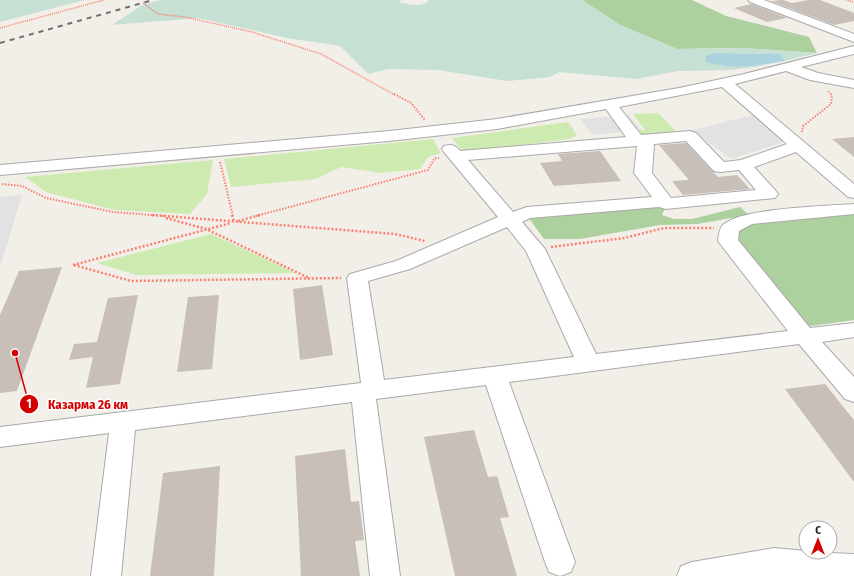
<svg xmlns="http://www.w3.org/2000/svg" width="854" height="576" font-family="'Fira Sans Condensed',sans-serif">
  <rect width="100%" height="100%" fill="#f2efe9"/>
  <!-- grass -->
  <path fill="#cdebb0" d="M 658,113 L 679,134 L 641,138 L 635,131 L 645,130 L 633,114 Z
    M 568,122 L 577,135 L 570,139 L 463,152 L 452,138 Z
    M 433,139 L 441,153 L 428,157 L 420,169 L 381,173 L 341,167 L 316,179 L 231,187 L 224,159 Z
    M 213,160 L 207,194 L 190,214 L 114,210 L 46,192 L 25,177 Z
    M 211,234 L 296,273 L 136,275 L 97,263 Z"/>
  <!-- forest -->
  <path fill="#add19e" d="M 582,0 L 692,0 L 726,16 L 809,37 L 817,53 L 742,48 L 677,49 L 620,25 Z
    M 654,204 L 665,208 L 662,215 L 674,219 L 692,219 L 740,207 L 749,215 L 697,224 L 660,225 L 580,239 L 544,239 L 528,217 Z
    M 854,214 L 854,320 L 804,327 L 734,242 L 739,226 L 751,222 Z"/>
  <!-- wetland -->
  <path fill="#c6e0d4" d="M 0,0 L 85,0 L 0,22 Z
    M 161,0 L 401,0 L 400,3 C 409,4 423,8 429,0 L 582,0 L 620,25 L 677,49 L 742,48 L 817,53 L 785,61 L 780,54 L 716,53 L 720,66 L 767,65 L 732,70 L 678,71 L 636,79 L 559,72 L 550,77 L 507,81 L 438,70 L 388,69 L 368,74 L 340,46 L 287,38 L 198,18 L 112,25 L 142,5 Z"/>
  <!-- parking -->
  <path fill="#e2e2e2" d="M 757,114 L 787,141 L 731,159 L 692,130 Z
    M 628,115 L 642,130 L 593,135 L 580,119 Z
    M 22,195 L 0,268 L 0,197 Z"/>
  <!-- water -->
  <path fill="#aad3df" d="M 716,53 L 780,54 L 785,61 C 760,66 730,70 706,62 L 705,56 Z"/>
  <!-- building -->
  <path fill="#c7bfb8" d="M 783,0 L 792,3 L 809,0 L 820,0 L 854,13 L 854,21 L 834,25 L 771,1 Z
    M 752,4 L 787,18 L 767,22 L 734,8 Z
    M 854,137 L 854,157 L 832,139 Z
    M 686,143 L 718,177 L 737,175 L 750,189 L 683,195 L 672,181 L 689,180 L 659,145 Z
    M 600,151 L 621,181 L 554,186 L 540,163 L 562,161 L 558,154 Z
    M 62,267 L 17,391 L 0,393 L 0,315 L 19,271 Z
    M 322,285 L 333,355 L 300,360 L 293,289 Z
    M 138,295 L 120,384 L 86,388 L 93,357 L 69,360 L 74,344 L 97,342 L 108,298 Z
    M 219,295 L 212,369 L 177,372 L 188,297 Z
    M 825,384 L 854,420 L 854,482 L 785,389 Z
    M 474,430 L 488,477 L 497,476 L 509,517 L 500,518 L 517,576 L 455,576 L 424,437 Z
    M 345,449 L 351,502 L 359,501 L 364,540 L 355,541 L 360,576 L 301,576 L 295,456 Z
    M 220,466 L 214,576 L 150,576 L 163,473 Z"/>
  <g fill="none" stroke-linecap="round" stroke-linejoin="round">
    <defs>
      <path id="minor" d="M 748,0 L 764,0 L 854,34 L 854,42 L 750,2 Z
        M 854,46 L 854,54 L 801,67 L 818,73 L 854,80 L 854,88 L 810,80 L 786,71 L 735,84 L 854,184 L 854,198 L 848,197 L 796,152 L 754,167 L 775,190 L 778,194 L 775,198 L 666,209 L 659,207 L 530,218 L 522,222 L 545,249 L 596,354 L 788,331 L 718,241 C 719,236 719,227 724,224 C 744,208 826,206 854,204 L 854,214 L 752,224 L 739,231 L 738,240 L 810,328 L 854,323 L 854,337 L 822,342 L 854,377 L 854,402 L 845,399 L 799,344 L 509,382 L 575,562 L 571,572 L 560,576 L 549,572 L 545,562 L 486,385 L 376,399 L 400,576 L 370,576 L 352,402 L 135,430 L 121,576 L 91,576 L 109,433 L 0,447 L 0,427 L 361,383 L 347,278 L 350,274 L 396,261 L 498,217 L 444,152 L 442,149 L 444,146 C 452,144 455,145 460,151 L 626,137 L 606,109 L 497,129 L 389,141 L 0,175 L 0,165 L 389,131 L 497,119 L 679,88 L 740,75 ZM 722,87 L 787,144 L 741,160 L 724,162 L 696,133 L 690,131 L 641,135 L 619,107 ZM 686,141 L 714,171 L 720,172 L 739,170 L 756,190 L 671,198 L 652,173 L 654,144 ZM 637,146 L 634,173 L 652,197 L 527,207 L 513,212 L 468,160 ZM 507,227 L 526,251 L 574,357 L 384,380 L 368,281 L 410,269 Z
        M 774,548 L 806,551 L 806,552 L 854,554 L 854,576 L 677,576 L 681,566 L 692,562 Z"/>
    </defs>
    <!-- minor casing -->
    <use href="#minor" stroke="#a9a9a9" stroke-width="2"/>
    <!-- path-far2 -->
    <path stroke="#fa8072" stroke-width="1.5" stroke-dasharray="1 1" stroke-linecap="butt" d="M 846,0 L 854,2
      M 143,3 L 158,14 L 185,17 L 252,32 L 321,54 L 395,95
      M 0,28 L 104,0
      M 828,91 L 832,95"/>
    <!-- path-far1 -->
    <path stroke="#fa8072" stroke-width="2" stroke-dasharray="1.5 1.5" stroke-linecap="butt" d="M 394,94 L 411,103 L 425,120
      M 802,132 L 803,126 L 831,104 L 832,95 L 831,94
      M 220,162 L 233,216
      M 2,184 L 22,186 L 46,198 L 113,212 L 165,216
      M 256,216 L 428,170 L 435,158 L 439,158"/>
    <!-- path -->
    <path stroke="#fa8072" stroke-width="2.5" stroke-dasharray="2 2" stroke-linecap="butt" d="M 152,215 L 395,234 L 425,241
      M 232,215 L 234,222
      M 166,218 L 206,229 L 309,278
      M 238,221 L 260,215
      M 551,247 L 624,238 L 664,228 L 714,228
      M 73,265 L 231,223
      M 74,265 L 131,281 L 341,278"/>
    <!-- minor -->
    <use href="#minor" fill="#fff" fill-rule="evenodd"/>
    <!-- rail -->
    <path stroke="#707070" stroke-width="2" stroke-dasharray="5 5" stroke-linecap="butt" d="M 0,43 L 153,0"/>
  </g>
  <!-- callouts -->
  <path fill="none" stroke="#d40000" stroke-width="1.5" d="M15 353L29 404"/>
  <g fill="#d40000" stroke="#fff" stroke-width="1.5">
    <circle cx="15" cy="353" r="4"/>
    <circle cx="29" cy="404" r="10"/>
  </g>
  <g font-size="12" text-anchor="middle" font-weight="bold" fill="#fff">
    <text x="29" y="408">1</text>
  </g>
  <g font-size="13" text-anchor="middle" font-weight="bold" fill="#d40000" stroke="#fff" stroke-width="3" stroke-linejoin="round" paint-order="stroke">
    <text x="88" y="409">Казарма 26 км</text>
  </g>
  <!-- north arrow -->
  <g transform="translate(818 540)"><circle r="19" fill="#ffffff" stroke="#a7a7a7"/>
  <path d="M0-3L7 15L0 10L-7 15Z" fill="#d40000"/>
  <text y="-6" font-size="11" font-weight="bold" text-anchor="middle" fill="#222222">С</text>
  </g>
</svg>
